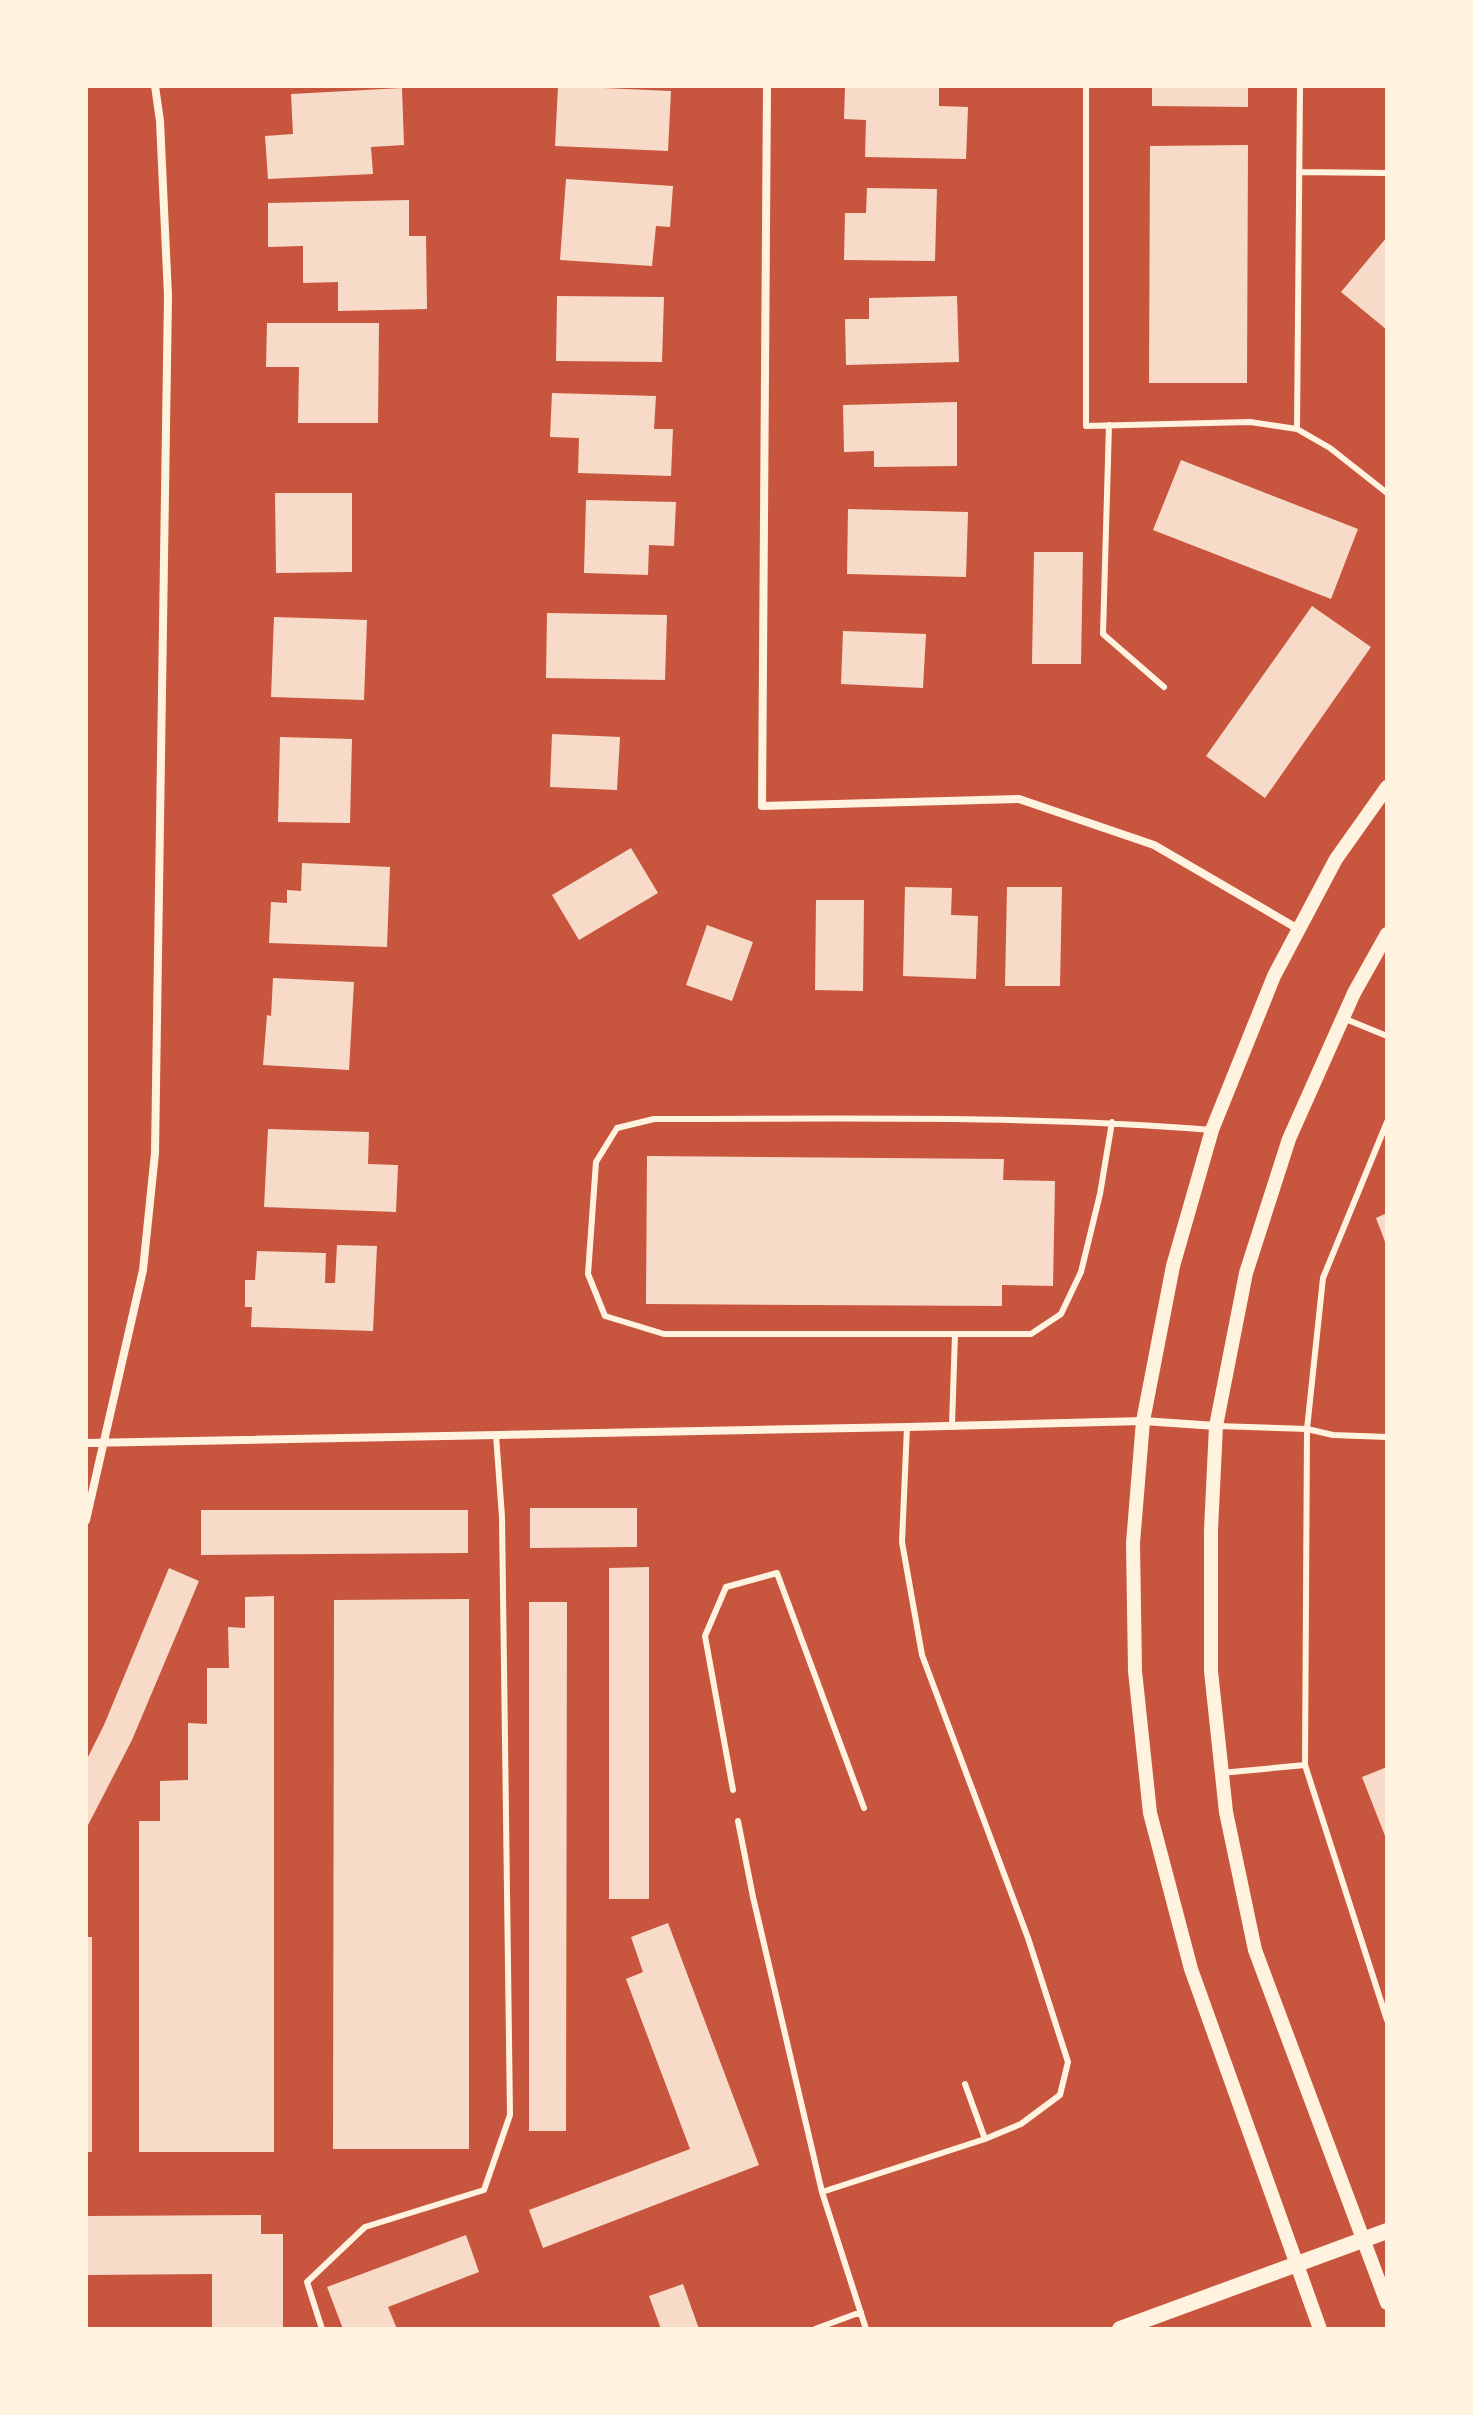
<svg xmlns="http://www.w3.org/2000/svg" width="1473" height="2415" font-family="'Noto Serif',serif">
  <rect width="100%" height="100%" fill="#c8553d"/>
  <!-- building -->
  <path fill="#f7dbc8" d="M 558,86 L 671,91 L 668,151 L 555,146 Z
    M 845,86 L 939,86 L 939,106 L 968,107 L 966,159 L 865,157 L 866,120 L 844,119 Z
    M 1152,86 L 1248,86 L 1248,107 L 1152,106 Z
    M 402,88 L 404,145 L 371,147 L 373,174 L 268,179 L 265,136 L 293,134 L 291,94 Z
    M 1248,145 L 1247,383 L 1149,383 L 1150,146 Z
    M 566,179 L 673,186 L 670,227 L 656,226 L 652,266 L 560,260 Z
    M 867,188 L 937,189 L 935,261 L 844,260 L 845,213 L 866,213 Z
    M 409,200 L 409,236 L 426,236 L 427,309 L 338,311 L 338,282 L 303,283 L 303,246 L 268,247 L 268,203 Z
    M 1387,237 L 1387,330 L 1341,292 Z
    M 557,296 L 664,297 L 662,362 L 556,361 Z
    M 957,296 L 959,362 L 846,365 L 845,319 L 869,319 L 869,298 Z
    M 267,323 L 379,323 L 378,423 L 298,423 L 299,367 L 266,367 Z
    M 552,393 L 656,396 L 654,429 L 673,429 L 671,476 L 578,473 L 579,438 L 550,437 Z
    M 957,402 L 957,466 L 874,467 L 874,451 L 844,452 L 843,405 Z
    M 1181,460 L 1358,529 L 1331,599 L 1153,530 Z
    M 275,493 L 352,493 L 352,572 L 276,573 Z
    M 586,500 L 676,502 L 674,546 L 649,545 L 648,575 L 584,573 Z
    M 848,509 L 968,512 L 966,577 L 847,574 Z
    M 1034,552 L 1083,552 L 1081,664 L 1032,664 Z
    M 1312,606 L 1371,647 L 1265,798 L 1206,756 Z
    M 547,613 L 667,615 L 665,680 L 546,678 Z
    M 274,617 L 367,620 L 364,700 L 271,697 Z
    M 843,631 L 926,634 L 923,688 L 841,684 Z
    M 552,734 L 620,737 L 617,790 L 550,787 Z
    M 280,737 L 352,739 L 350,823 L 278,822 Z
    M 631,848 L 658,893 L 579,940 L 552,895 Z
    M 302,863 L 390,867 L 387,947 L 269,943 L 271,902 L 287,903 L 287,890 L 301,891 Z
    M 905,887 L 952,888 L 951,915 L 978,916 L 976,979 L 903,976 Z
    M 1007,887 L 1062,887 L 1060,986 L 1005,986 Z
    M 816,900 L 864,900 L 863,991 L 815,990 Z
    M 707,925 L 753,942 L 732,1001 L 686,985 Z
    M 273,978 L 354,982 L 349,1070 L 263,1065 L 267,1015 L 271,1016 Z
    M 268,1129 L 369,1132 L 368,1164 L 398,1165 L 396,1212 L 264,1207 Z
    M 647,1156 L 1004,1159 L 1003,1180 L 1055,1181 L 1053,1286 L 1002,1285 L 1002,1306 L 646,1304 Z
    M 1387,1213 L 1387,1247 L 1376,1218 Z
    M 337,1245 L 377,1246 L 373,1331 L 251,1327 L 252,1307 L 245,1307 L 245,1280 L 255,1280 L 257,1251 L 326,1253 L 325,1283 L 335,1283 Z
    M 530,1508 L 637,1508 L 637,1547 L 530,1548 Z
    M 201,1510 L 468,1510 L 468,1553 L 201,1555 Z
    M 649,1567 L 649,1899 L 609,1899 L 609,1568 Z
    M 169,1568 L 199,1581 L 132,1740 L 86,1829 L 86,1761 L 104,1725 Z
    M 274,1596 L 274,2152 L 139,2152 L 139,1821 L 160,1821 L 160,1781 L 188,1780 L 188,1723 L 207,1724 L 207,1668 L 229,1668 L 228,1627 L 245,1628 L 245,1597 Z
    M 469,1599 L 469,2149 L 333,2149 L 334,1600 Z
    M 529,1602 L 567,1602 L 566,2131 L 529,2131 Z
    M 1387,1767 L 1387,1841 L 1362,1777 Z
    M 668,1923 L 759,2165 L 543,2248 L 529,2210 L 690,2149 L 626,1979 L 643,1972 L 631,1937 Z
    M 86,1937 L 92,1937 L 92,2152 L 86,2152 Z
    M 261,2215 L 261,2234 L 283,2234 L 283,2329 L 212,2329 L 212,2274 L 86,2275 L 86,2216 Z
    M 466,2235 L 479,2272 L 388,2307 L 397,2329 L 343,2329 L 327,2287 Z
    M 683,2284 L 699,2329 L 661,2329 L 649,2296 Z"/>
  <g fill="none" stroke-linecap="round" stroke-linejoin="round">
    <!-- service -->
    <path stroke="#fff3e0" stroke-width="6" d="M 1086,86 L 1086,426 L 1250,422 L 1297,429 L 1330,448 L 1387,493
      M 1299,172 L 1387,173
      M 1109,425 L 1103,634 L 1164,687
      M 1297,429 L 1300,86
      M 1343,1018 L 1387,1036
      M 1112,1122 L 1100,1194 L 1081,1272 L 1061,1314 L 1031,1334 L 664,1334 L 605,1316 L 588,1274 L 596,1162 L 617,1128 L 654,1119 C 840,1119 1026,1115 1212,1130
      M 952,1425 L 955,1334
      M 1216,1426 L 1307,1429 L 1323,1278 L 1387,1122
      M 1305,1765 L 1387,2020
      M 1221,1773 L 1305,1765 L 1307,1429 L 1333,1435 L 1387,1437
      M 733,1790 L 705,1636 L 726,1587 L 777,1573 L 864,1808
      M 738,1821 L 753,1897 L 822,2192 L 866,2329
      M 965,2084 L 985,2139
      M 822,2192 L 985,2139 L 1021,2124 L 1060,2095 L 1068,2062 L 1028,1938 L 922,1655 L 902,1542 L 907,1427
      M 322,2329 L 307,2282 L 365,2227 L 484,2190 L 510,2115 L 502,1517 L 496,1435
      M 815,2329 L 861,2312"/>
    <!-- minor -->
    <path stroke="#fff3e0" stroke-width="8" d="M 767,86 L 762,806 L 1019,799 L 1154,845 L 1300,930
      M 86,1443 L 907,1427 L 1143,1421 L 1216,1426
      M 86,1520 L 143,1270 L 155,1153 L 168,296 L 160,121 L 155,86"/>
    <!-- tertiary -->
    <path stroke="#fff3e0" stroke-width="14" d="M 1387,934 L 1354,993 L 1289,1139 L 1246,1273 L 1216,1426 L 1211,1530 L 1211,1671 L 1226,1812 L 1255,1950 L 1387,2303
      M 1320,2329 L 1191,1969 L 1150,1813 L 1135,1671 L 1133,1543 L 1143,1421 L 1173,1266 L 1212,1130 L 1274,976 L 1336,859 L 1387,787"/>
    <!-- secondary -->
    <path stroke="#fff3e0" stroke-width="16" d="M 1120,2329 L 1387,2231"/>
  </g>
  <!-- border -->
  <rect width="1473" height="2415" fill="none" stroke="#fff3e0" stroke-width="176"/>
</svg>
